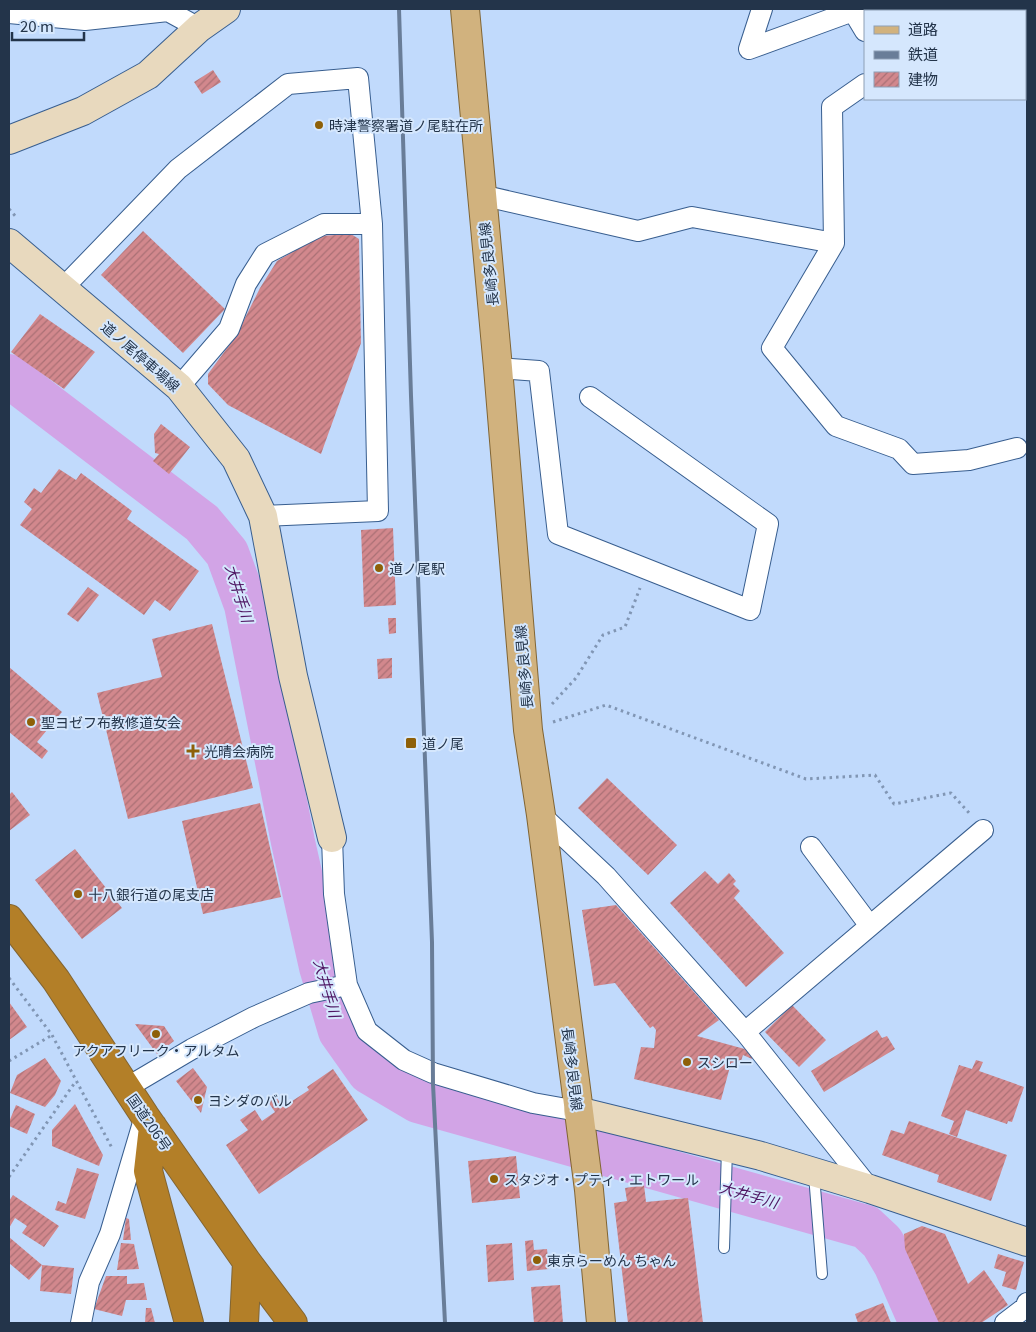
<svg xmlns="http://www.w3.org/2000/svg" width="1036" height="1332" font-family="Georgia,'Noto Sans JP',serif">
  <defs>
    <pattern id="building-hatch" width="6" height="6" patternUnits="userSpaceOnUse" patternTransform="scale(1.25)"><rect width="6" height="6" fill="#d2888d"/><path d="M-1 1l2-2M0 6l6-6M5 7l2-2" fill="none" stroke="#aa7075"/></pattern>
  </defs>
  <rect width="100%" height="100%" fill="#c1dafc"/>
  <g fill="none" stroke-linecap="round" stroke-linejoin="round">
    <!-- river -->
    <path stroke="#d2a4e6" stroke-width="44" d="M 9,376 L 202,523 L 227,553 L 246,605 L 293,842 L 321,967 L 340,1031 L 369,1072 L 418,1101 L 866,1227 L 882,1242 L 895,1264 L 921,1323"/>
  </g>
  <!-- building -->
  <path fill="url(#building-hatch)" d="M 213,70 L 221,82 L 202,94 L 194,82 Z
    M 143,231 L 225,309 L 183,353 L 101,275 Z
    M 351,234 L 359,239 L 361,343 L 321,454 L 228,405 L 208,384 L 208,374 L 236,336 L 260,288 L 277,261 L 320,236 Z
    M 40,314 L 95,352 L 64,389 L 11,352 Z
    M 161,424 L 190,447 L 169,474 L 153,461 L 159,454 L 155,453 L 154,434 Z
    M 59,469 L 76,480 L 81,473 L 132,511 L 127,519 L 199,571 L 170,611 L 155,600 L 144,615 L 20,525 L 32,509 L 24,502 L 34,488 L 41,493 Z
    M 393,528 L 396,605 L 364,607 L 361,530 Z
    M 88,587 L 99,595 L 78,622 L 67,614 Z
    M 388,618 L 396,618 L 396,633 L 389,634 Z
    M 212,624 L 253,788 L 128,819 L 97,693 L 162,677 L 152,639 Z
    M 392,658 L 392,678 L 378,679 L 377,659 Z
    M 9,667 L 62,712 L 37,742 L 48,751 L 42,759 L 9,732 Z
    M 607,778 L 677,845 L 648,875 L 578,808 Z
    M 12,792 L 30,815 L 9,831 L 9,795 Z
    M 260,803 L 281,897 L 203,914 L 182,821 Z
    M 75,849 L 122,908 L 82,939 L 35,880 Z
    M 705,871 L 718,884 L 729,873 L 736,881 L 733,884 L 740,891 L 734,898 L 784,953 L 746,987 L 670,903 Z
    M 616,905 L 719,1020 L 697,1036 L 752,1051 L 752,1059 L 743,1055 L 741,1061 L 731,1063 L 721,1100 L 634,1079 L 641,1047 L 654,1048 L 656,1030 L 653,1026 L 650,1028 L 615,983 L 594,986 L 582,910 Z
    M 9,1002 L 27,1027 L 9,1040 Z
    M 792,1005 L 826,1040 L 799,1067 L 765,1032 Z
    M 135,1024 L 164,1026 L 174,1041 L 157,1054 Z
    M 877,1030 L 882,1038 L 887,1036 L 895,1049 L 824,1092 L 811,1071 Z
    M 45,1058 L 61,1081 L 55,1095 L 45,1107 L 10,1093 L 17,1075 Z
    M 976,1060 L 983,1062 L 979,1071 L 1024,1087 L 1012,1122 L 1008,1121 L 1007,1124 L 966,1110 L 957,1137 L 949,1134 L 954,1121 L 941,1116 L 959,1065 L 972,1069 Z
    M 193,1068 L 207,1087 L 201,1113 L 176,1081 Z
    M 333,1069 L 368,1120 L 259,1194 L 226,1145 L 248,1130 L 240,1120 L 255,1110 L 262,1121 L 275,1112 L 266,1099 L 274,1094 L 283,1107 L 309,1090 L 307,1087 Z
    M 75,1104 L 103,1155 L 99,1166 L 52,1146 L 52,1130 Z
    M 16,1105 L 35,1114 L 27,1134 L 9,1126 L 9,1122 Z
    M 909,1121 L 1007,1155 L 991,1201 L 937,1182 L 939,1175 L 882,1155 L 891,1130 L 904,1134 Z
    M 516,1156 L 520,1198 L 472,1203 L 468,1161 Z
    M 77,1168 L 99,1174 L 85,1219 L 55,1210 L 58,1201 L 66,1204 Z
    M 644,1185 L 646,1202 L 688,1198 L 703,1323 L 628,1323 L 614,1203 L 627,1201 L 625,1188 Z
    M 13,1195 L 59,1226 L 44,1247 L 22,1233 L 27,1226 L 15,1218 L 9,1228 L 9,1201 Z
    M 126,1218 L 129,1219 L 131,1240 L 123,1240 Z
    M 922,1226 L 945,1234 L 968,1284 L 984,1270 L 1008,1305 L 981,1323 L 939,1323 L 905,1249 L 904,1234 Z
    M 9,1237 L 42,1265 L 29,1280 L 9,1263 Z
    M 533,1240 L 534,1250 L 547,1249 L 549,1269 L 527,1271 L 525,1241 Z
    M 121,1243 L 134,1244 L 139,1269 L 117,1270 Z
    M 512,1243 L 514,1280 L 488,1282 L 486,1245 Z
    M 998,1254 L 1024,1262 L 1016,1290 L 1002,1286 L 1006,1272 L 994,1268 Z
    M 42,1265 L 74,1268 L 71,1294 L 40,1291 Z
    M 106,1276 L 127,1276 L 127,1284 L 144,1283 L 147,1300 L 126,1300 L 122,1316 L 94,1309 Z
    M 560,1285 L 563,1323 L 534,1323 L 531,1287 Z
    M 883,1303 L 891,1323 L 858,1323 L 855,1314 Z
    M 146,1308 L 151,1308 L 155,1323 L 145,1323 Z"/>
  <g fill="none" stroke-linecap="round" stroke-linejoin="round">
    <defs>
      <path id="lane" d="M 814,1175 L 822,1274
        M 724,1248 L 727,1149"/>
      <path id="street" d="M 762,9 L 749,49 L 853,11 L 865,31
        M 9,13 L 85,20 L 168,11 L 199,28
        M 865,84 L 832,107 L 834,243 L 772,348 L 836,426 L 899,449 L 913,464 L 969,460 L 1017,448
        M 481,195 L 638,231 L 692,217 L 834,243
        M 62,289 L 178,169 L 288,84 L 358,78 L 372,224 L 378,511 L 263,516
        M 498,368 L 539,371 L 558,534 L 750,610 L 768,524 L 590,397
        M 179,387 L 229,329 L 246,284 L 265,254 L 324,224 L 372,224
        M 541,815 L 606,876 L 745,1032 L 870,1189
        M 332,838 L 334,894 L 347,985 L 367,1031 L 404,1060 L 433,1073 L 533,1103 L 578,1111
        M 811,847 L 870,926
        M 745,1032 L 983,830
        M 126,1088 L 192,1049 L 254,1017 L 309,993 L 347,985
        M 81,1323 L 89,1282 L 110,1234 L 145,1116
        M 1005,1323 L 1026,1307 L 1027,1303"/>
      <path id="secondary" d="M 9,140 L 83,111 L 148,75 L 199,28 L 226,9
        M 9,243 L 179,387 L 236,459 L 263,516 L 293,676 L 332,838
        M 578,1111 L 761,1156 L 870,1189 L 1027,1242"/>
      <path id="primary" d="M 465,9 L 498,368 L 528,730 L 541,815 L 589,1190 L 601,1323"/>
      <path id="highway" d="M 9,919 L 56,980 L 145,1116 L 247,1262 L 293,1323
        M 153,1127 L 148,1171 L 189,1323
        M 244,1323 L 247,1262"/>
    </defs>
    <!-- lane casing -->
    <use href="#lane" stroke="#385e8f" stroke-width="12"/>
    <!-- street casing -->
    <use href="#street" stroke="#385e8f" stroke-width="22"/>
    <!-- secondary casing -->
    <use href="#secondary" stroke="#385e8f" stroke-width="30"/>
    <!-- primary casing -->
    <use href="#primary" stroke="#816534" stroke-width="30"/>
    <!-- highway casing -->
    <use href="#highway" stroke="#816534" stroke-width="30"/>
    <!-- path -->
    <path stroke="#8196b4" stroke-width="3" stroke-dasharray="2.5 4" stroke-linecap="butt" d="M 9,209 L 17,218
      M 552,704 L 576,678 L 603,635 L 625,627 L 640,588
      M 553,722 L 606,705 L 806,779 L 875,775 L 894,804 L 951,793 L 970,814
      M 9,978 L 52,1035 L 112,1148
      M 9,1061 L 52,1035
      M 9,1177 L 76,1081"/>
    <!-- lane -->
    <use href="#lane" stroke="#fff" stroke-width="10"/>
    <!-- street -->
    <use href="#street" stroke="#fff" stroke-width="20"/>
    <!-- secondary -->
    <use href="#secondary" stroke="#e8d9be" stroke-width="28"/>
    <!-- primary -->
    <use href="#primary" stroke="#d1b27e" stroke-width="28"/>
    <!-- highway -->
    <use href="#highway" stroke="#b37f28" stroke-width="28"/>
    <!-- rail -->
    <path stroke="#697d98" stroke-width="4" d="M 399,9 L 411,396 L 432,942 L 433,1084 L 445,1323"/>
  </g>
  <!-- markers -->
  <g fill="#8e6008" stroke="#d5e7fd" stroke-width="2">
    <circle cx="319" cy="125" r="5"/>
    <circle cx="379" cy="568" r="5"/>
    <circle cx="31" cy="722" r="5"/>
    <rect x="405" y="737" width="12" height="12" rx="2.5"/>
    <path d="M190.5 743.5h5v5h5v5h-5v5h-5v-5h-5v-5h5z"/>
    <circle cx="78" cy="894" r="5"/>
    <circle cx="156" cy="1034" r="5"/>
    <circle cx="687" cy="1062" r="5"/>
    <circle cx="198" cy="1100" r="5"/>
    <circle cx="494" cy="1179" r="5"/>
    <circle cx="537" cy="1260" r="5"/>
  </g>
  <g text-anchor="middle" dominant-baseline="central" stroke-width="4" stroke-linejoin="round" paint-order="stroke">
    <!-- poi labels -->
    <g font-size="14" fill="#23344a" stroke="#d5e7fd" text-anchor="start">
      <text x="329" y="125">時津警察署道ノ尾駐在所</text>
      <text x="389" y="568">道ノ尾駅</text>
      <text x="41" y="722">聖ヨゼフ布教修道女会</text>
      <text x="422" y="743">道ノ尾</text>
      <text x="204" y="751">光晴会病院</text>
      <text x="88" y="894">十八銀行道の尾支店</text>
      <text x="156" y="1050" text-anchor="middle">アクアフリーク・アルタム</text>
      <text x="697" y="1062">スシロー</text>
      <text x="208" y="1100">ヨシダのバル</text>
      <text x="504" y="1179">スタジオ・プティ・エトワール</text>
      <text x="547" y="1260">東京らーめん ちゃん</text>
    </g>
    <!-- street labels -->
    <g font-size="14" fill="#23344a" stroke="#d5e7fd">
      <text transform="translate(488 264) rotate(-96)">長崎多良見線</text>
      <text transform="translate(141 356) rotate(41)">道ノ尾停車場線</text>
      <text transform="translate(523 667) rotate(-95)">長崎多良見線</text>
      <text transform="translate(573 1069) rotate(83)">長崎多良見線</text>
      <text transform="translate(150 1122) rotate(55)">国道206号</text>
    </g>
    <!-- water labels -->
    <g font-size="15" font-style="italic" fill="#4f1663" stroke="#d5e7fd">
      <text transform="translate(240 593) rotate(73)">大井手川</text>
      <text transform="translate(328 988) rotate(74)">大井手川</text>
      <text transform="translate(749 1194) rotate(16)">大井手川</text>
    </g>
  </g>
  <!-- border -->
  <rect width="1036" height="1332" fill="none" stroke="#23344a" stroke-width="20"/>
  <!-- legend -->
  <rect x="864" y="10" width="162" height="90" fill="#d5e7fd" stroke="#8e9fb5"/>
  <rect x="874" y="26" width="25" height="8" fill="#d1b27e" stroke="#8e9fb5"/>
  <text x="908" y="35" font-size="15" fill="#23344a">道路</text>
  <rect x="874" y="51" width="25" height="8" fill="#697d98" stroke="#8e9fb5"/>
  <text x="908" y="60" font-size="15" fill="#23344a">鉄道</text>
  <rect x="874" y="72" width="25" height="15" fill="url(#building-hatch)" stroke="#8e9fb5"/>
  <text x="908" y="85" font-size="15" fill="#23344a">建物</text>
  <!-- scale -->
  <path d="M12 32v8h72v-8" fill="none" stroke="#23344a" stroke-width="2.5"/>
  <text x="20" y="32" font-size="15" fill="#23344a" stroke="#d5e7fd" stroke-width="4" paint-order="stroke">20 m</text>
</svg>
